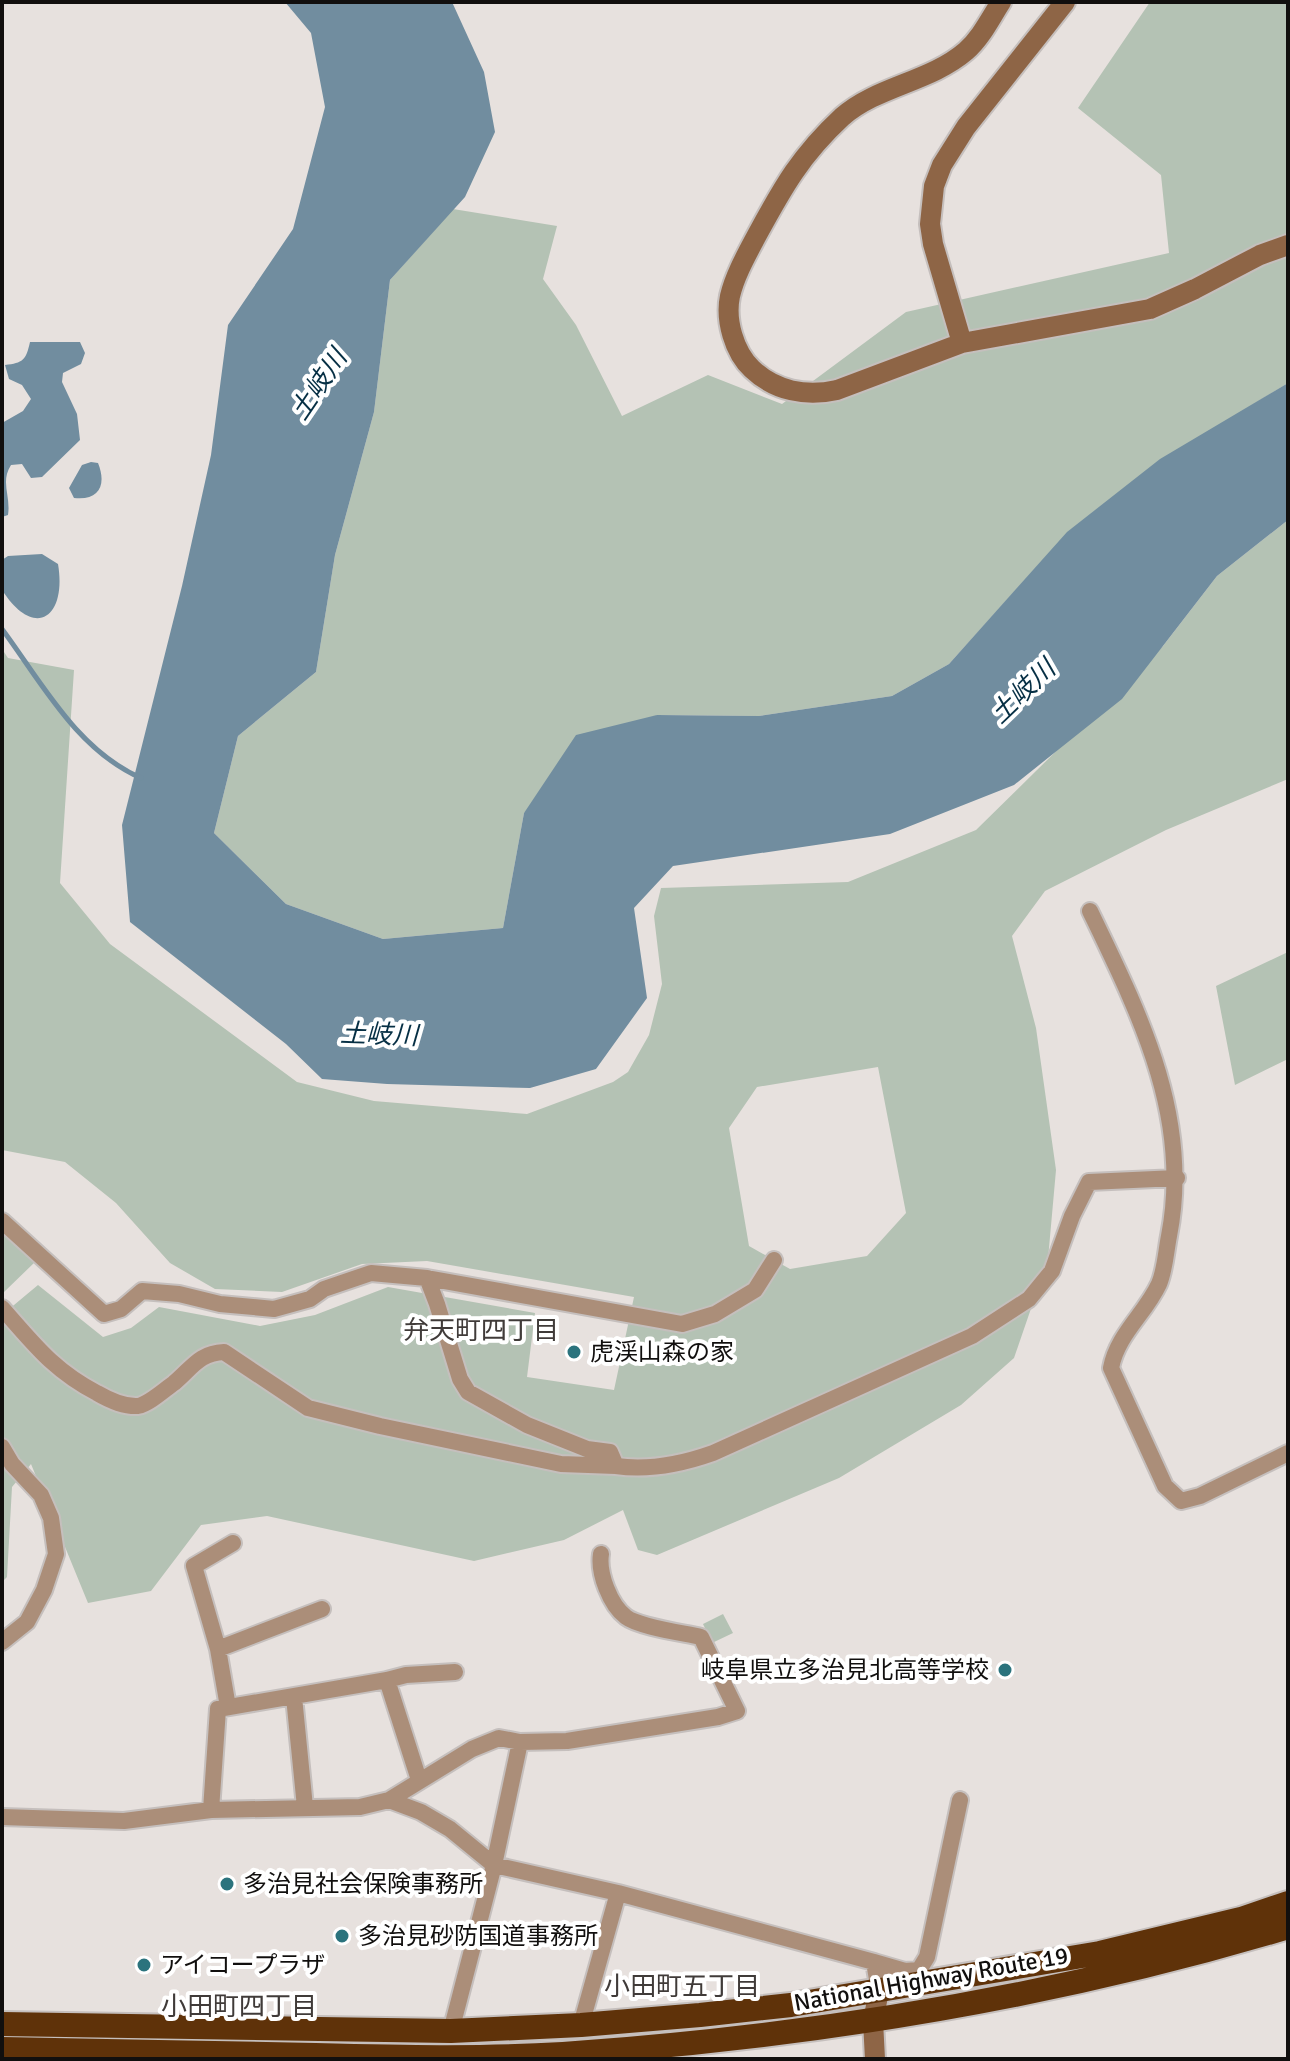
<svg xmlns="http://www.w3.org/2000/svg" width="1290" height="2061" font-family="Signika,'Noto Sans JP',sans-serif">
  <rect width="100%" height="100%" fill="#e7e1de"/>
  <!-- green -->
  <path fill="#b4c2b4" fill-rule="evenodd" d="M 1150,2 L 1288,2 L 1288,383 L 1150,468 L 1068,532 L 949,664 L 892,696 L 759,716 L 657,715 L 524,813 L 503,928 L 383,939 L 286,904 L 214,833 L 238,736 L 316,672 L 335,555 L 374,412 L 390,280 L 453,209 L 557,226 L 543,279 L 576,325 L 622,416 L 708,375 L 782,404 L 906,312 L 1169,253 L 1161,175 L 1078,108 Z
    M 1288,520 L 1288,779 L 1166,830 L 1045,891 L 1012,936 L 1036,1028 L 1056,1170 L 1048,1259 L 1014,1358 L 961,1405 L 839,1478 L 657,1555 L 638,1550 L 623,1510 L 564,1540 L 474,1561 L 267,1516 L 201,1525 L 151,1591 L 88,1603 L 31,1464 L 12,1487 L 7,1577 L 2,1582 L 2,1315 L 38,1285 L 103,1337 L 131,1328 L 159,1307 L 260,1326 L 315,1315 L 388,1287 L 535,1313 L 527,1377 L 614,1390 L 634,1297 L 427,1261 L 362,1264 L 282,1292 L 215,1289 L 170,1263 L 116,1203 L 65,1162 L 2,1150 L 2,649 L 8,658 L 74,670 L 60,883 L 110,944 L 297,1082 L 374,1101 L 527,1114 L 613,1082 L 628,1072 L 649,1035 L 662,984 L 654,916 L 661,888 L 848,882 L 976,830 L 1163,646 L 1217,576 ZM 878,1067 L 906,1213 L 867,1256 L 790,1269 L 749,1246 L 729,1128 L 757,1087 Z
    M 1288,952 L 1288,1059 L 1235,1085 L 1216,986 Z
    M 2,1229 L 36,1261 L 2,1294 Z
    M 723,1614 L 733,1633 L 712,1643 L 703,1624 Z"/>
  <!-- water -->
  <path fill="#718d9f" d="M 285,2 L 452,2 L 484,72 L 495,132 L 465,197 L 390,280 L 374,412 L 335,555 L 316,672 L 238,736 L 214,833 L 286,904 L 383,939 L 503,928 L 524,813 L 576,735 L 657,715 L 759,716 L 892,696 L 949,664 L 1067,532 L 1160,459 L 1288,383 L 1288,520 L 1217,576 L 1122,699 L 1014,785 L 890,834 L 673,866 L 634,908 L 647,998 L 596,1069 L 530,1088 L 387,1084 L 322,1079 L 286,1044 L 130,922 L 122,825 L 182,586 L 211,455 L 228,325 L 293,229 L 325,107 L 311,33 Z
    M 30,342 L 80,342 L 85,353 L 81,364 L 63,373 L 62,382 L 77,414 L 80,440 L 42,477 L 31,478 L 22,464 L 11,465 C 0,482 11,496 8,515 L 2,517 L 2,423 L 23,411 L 31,399 L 22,385 L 9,379 L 5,365 C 23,363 26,360 30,342 Z
    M 91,462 L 98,463 C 107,485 99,501 74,498 L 69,488 L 82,465 Z
    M 42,554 L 58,564 C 67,617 35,641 2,590 L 2,560 L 8,556 Z"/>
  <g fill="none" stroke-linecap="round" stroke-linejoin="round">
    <!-- stream -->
    <path stroke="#718d9f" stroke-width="5" d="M 2,629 C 42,683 77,750 141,778"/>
    <defs>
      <path id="street" d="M 1090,911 C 1140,1015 1192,1118 1169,1236 C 1166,1251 1165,1270 1159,1284 C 1145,1314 1117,1335 1111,1368 L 1165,1486 L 1181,1501 L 1200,1496 L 1288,1453
        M 2,1221 L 104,1314 L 121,1309 L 142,1291 L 179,1294 L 220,1304 L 274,1309 L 310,1299 L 324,1289 L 371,1273 L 427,1278 L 437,1304 L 460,1379 L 468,1392 L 527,1425 L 587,1449 L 610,1452 L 616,1466 L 561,1464 L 380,1426 L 308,1408 L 224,1352 C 199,1353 192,1368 174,1383 C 164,1390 149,1404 138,1406 C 123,1407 109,1400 97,1393 C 53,1370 34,1344 2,1308
        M 427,1278 L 682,1324 L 715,1314 L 755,1290 L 774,1260
        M 2,1447 L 12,1464 L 41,1495 L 51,1518 L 56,1554 L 44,1590 L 27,1622 L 2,1642
        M 616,1466 C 650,1471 682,1464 713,1453 L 972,1336 L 1029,1299 L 1052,1271 L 1072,1216 L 1089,1182 L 1177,1178
        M 218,1649 L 322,1609
        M 387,1680 L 406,1675 L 455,1672
        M 294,1697 L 305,1807
        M 228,1707 L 218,1649 L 194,1566 L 233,1543
        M 389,1800 L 421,1812 L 450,1829 L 494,1865 L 618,1893 L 874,1962 L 879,1991
        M 211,1810 L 218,1709 L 387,1680 L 419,1780
        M 2,1817 L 124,1821 L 211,1810 L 360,1807 L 389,1800 L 472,1749 L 499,1738 L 520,1742 L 567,1741 L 718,1717 L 737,1711 L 701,1637 C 684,1633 639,1627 626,1617 C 610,1605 598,1573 601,1554
        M 874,1962 L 905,1971 L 919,1970 L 927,1957 L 960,1800
        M 581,2025 L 618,1893
        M 451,2031 L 494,1865 L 520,1742"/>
      <path id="secondary" d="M 1001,2 C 990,19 981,38 966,51 C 930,82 877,86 842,117 C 801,155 783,187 757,235 C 747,254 735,275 730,296 C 725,320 734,352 752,369 C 775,391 806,397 837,390 L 962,343 L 1150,309 L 1195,289 L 1260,255 L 1288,245
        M 962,343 L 933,244 L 930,224 L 934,186 L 942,165 L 966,127 L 1065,2
        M 875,2059 L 873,2021 L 879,1991"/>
      <path id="highway" d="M 2,2024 L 451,2031 L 581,2025 L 700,2015 L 791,2005 L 1100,1953 L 1241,1919 L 1288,1903
        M 2,2049 C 106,2051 211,2053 315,2055 C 398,2057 481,2059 563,2054 C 808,2037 1053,1998 1288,1927"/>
    </defs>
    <!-- street casing -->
    <use href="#street" stroke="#c5bfbd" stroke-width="20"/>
    <!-- secondary casing -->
    <use href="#secondary" stroke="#c5bfbd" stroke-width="24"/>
    <!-- highway casing -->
    <use href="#highway" stroke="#c5bfbd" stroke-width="28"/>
    <!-- street -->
    <use href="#street" stroke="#ab8e79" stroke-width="16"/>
    <!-- secondary -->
    <use href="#secondary" stroke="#8e6546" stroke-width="20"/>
    <!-- highway -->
    <use href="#highway" stroke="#5f3209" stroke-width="24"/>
  </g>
  <!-- markers -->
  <g fill="#2b737d" stroke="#fff" stroke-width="3">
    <circle cx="574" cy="1352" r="8"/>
    <circle cx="1005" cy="1670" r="8"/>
    <circle cx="227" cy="1884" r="8"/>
    <circle cx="342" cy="1936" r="8"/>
    <circle cx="144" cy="1965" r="8"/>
  </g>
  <g text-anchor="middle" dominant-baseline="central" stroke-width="8" stroke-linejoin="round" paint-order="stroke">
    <!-- poi labels -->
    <g font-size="24" fill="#110f0e" stroke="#fff" text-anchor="start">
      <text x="590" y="1352">虎渓山森の家</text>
      <text x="989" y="1670" text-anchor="end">岐阜県立多治見北高等学校</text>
      <text x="243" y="1884">多治見社会保険事務所</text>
      <text x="358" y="1936">多治見砂防国道事務所</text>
      <text x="160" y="1965">アイコープラザ</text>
    </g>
    <!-- street labels -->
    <g font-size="24" fill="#110f0e" stroke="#fff">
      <text transform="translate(931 1979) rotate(-10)">National Highway Route 19</text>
    </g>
    <!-- water labels -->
    <g font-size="26" font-style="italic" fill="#062f44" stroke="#fff">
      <text transform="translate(319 385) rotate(-56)">土岐川</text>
      <text transform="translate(1023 692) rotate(-44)">土岐川</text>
      <text transform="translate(379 1035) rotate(2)">土岐川</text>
    </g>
    <!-- neighbourhood labels -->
    <g font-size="26" fill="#403b39" stroke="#fff">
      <text x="481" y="1331">弁天町四丁目</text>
      <text x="682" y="1987">小田町五丁目</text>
      <text x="239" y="2007">小田町四丁目</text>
    </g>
  </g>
  <!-- border -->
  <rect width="1290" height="2061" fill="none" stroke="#110f0e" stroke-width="8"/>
</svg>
